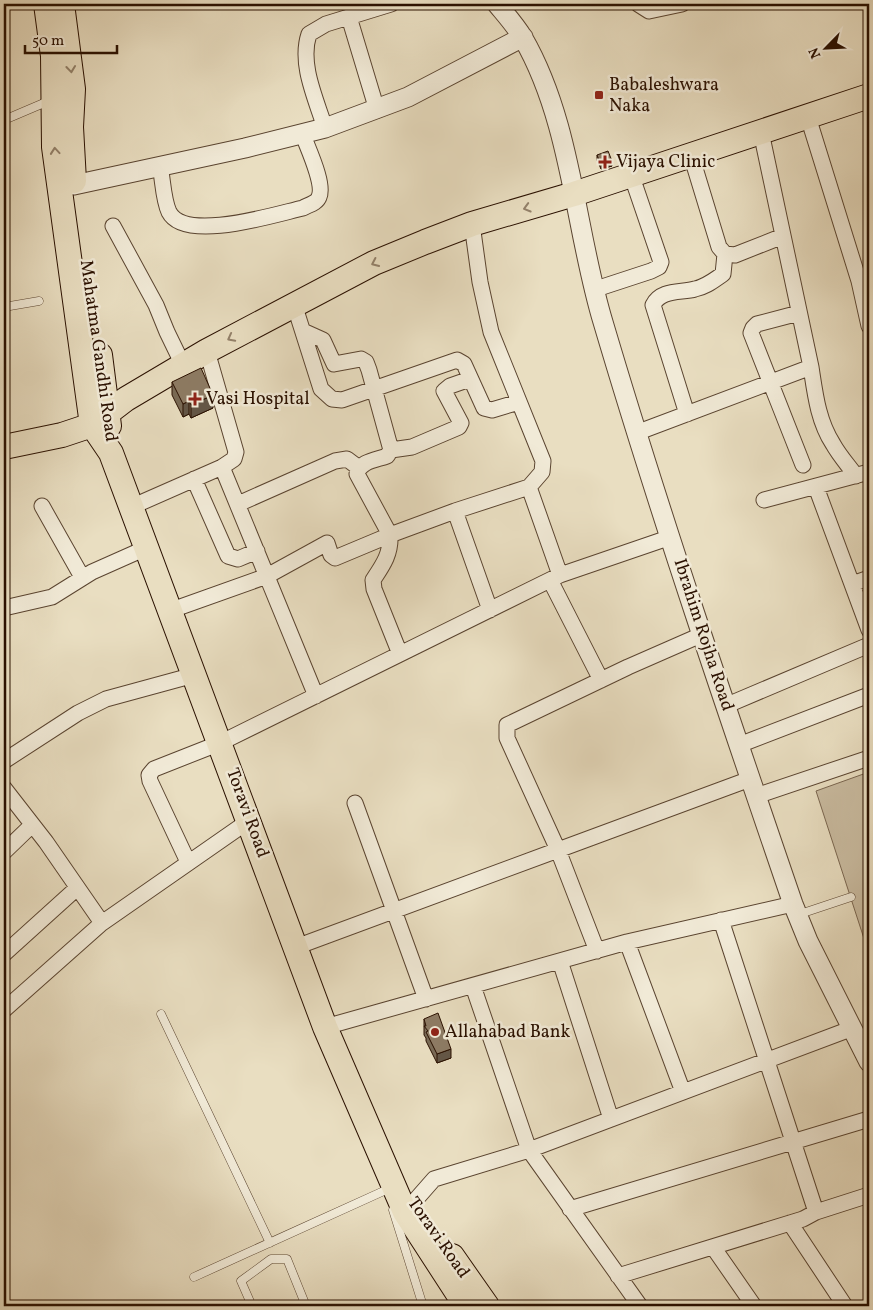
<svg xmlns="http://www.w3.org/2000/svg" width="873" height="1310" font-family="Vollkorn,serif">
  <rect width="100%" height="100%" fill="#e9dec1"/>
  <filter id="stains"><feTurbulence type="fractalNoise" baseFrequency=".004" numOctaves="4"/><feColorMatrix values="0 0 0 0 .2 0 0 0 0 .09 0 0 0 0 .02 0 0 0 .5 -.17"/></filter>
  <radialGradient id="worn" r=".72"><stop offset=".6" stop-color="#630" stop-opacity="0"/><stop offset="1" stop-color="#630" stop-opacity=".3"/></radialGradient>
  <!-- green -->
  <path fill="#c9bba0" stroke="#7a6650" d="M 869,772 L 869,954 L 816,791 Z"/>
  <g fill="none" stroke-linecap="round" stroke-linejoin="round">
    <defs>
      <path id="service" d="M 4,120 L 51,100
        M 4,307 L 39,301
        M 797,915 L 851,897
        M 161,1014 L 270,1243
        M 393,1210 L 423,1306
        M 194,1277 L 386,1190
        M 252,1306 L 241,1281 L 271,1259 L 287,1259 L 306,1306"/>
      <path id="minor" d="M 638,4 L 649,11 L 682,4
        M 349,17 L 377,110
        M 808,117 L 859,281 L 869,326
        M 325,128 C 316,99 299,64 309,34 L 326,24 L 391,4
        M 691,155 L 719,247 L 725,254 L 735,255 L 783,236
        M 160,166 C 163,180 163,199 169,212 C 185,243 276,214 303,208 C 308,205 317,203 319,197 C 325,184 308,149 303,135
        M 472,224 L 480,282 L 491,332 L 543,461 L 542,472 L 529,487
        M 113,226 L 156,305 L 167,332 L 183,365
        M 593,290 L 651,271 L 659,267 L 661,262 L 631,174
        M 294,304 L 321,389 L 332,399 L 342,400 L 457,360 L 464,364 L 484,408 L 492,410 L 519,402
        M 799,313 L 757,324 L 753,328 L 751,333 L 803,465
        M 811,367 C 815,393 818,421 833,444 C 839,455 848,465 856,476
        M 687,414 L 653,305 C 661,289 681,293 695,289 C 706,287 714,280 723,274 L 725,254
        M 636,433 L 811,367 L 761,132
        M 391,450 L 412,447 L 459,427 L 461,423 L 444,391 L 450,386 L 470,379
        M 222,467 L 316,696
        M 194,479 L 228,556 L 238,559 L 257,551
        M 816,487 L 869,630
        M 764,500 L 869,472
        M 238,504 L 335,461 L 347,459 L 359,468
        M 42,506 L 82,577
        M 131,507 L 222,467 L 234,459 L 236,452 L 207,351
        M 455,511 L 490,610
        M 550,580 L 601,680
        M 852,584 L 869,578
        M 4,608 L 52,597 L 92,572 L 146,548
        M 169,611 L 267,576 L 327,543 L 331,555 L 335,558 L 390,535 L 357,474 C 360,461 376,460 387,456 L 391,450 L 369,370 L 366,362 L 361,359 L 334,364 L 323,340 L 303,331
        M 400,654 L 374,589 L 373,580 C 383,565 391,554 390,535 L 455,511 L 529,487 L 560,575
        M 725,706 L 869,645
        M 739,745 L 869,695
        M 4,761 L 78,713 L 106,699 L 194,675
        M 4,788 L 46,842 L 102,923
        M 756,796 L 869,758
        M 355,803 L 426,999
        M 4,852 L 32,825
        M 188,862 L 150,781 L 149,775 L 154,769 L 220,743 L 560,575 L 671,537
        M 721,920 L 816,1212
        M 627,942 L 683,1092
        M 296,947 L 558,850 L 507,738 L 507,725 L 628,667 L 701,635
        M 597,951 L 558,850 L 750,779
        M 4,954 L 77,888
        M 560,961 L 611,1119
        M 473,986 L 529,1150 L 640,1306
        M 4,1010 L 102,923 L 250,820
        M 325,1027 L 627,942 L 793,904
        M 570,1209 L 869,1119
        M 405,1212 L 434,1179 L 529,1150 L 853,1028
        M 790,1223 L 845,1306
        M 713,1247 L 754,1306
        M 618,1276 L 803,1219 L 816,1212 L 869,1195"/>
      <path id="tertiary" d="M 497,4 C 506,15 516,26 523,38 C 572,123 575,230 603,322 C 661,518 727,711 793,904 L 808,941 L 869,1062
        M 74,185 L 245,148 L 325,128 L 408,97 L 523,37"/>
      <path id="primary" d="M 46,4 L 53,56 L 54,147 L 92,425 L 111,453 L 325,1027 L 405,1212 L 466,1306
        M 62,4 L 73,89 L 71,127 L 74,181
        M 100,355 L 109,426
        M 4,447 L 62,435 L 92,425 L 126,399 L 207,351 L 374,263 L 425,242 L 472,224 L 574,194 L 869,96
        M 452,1256 L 487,1306"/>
    </defs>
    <!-- service casing -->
    <use href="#service" stroke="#5a4430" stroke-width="9"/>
    <!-- minor casing -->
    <use href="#minor" stroke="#5a4430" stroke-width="17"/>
    <!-- tertiary casing -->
    <use href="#tertiary" stroke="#5a4430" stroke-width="21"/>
    <!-- primary casing -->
    <use href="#primary" stroke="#2a1000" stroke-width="26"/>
    <!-- service -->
    <use href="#service" stroke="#f1ead7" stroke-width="8"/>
    <!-- minor -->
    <use href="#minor" stroke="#f1ead7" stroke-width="15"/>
    <!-- tertiary -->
    <use href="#tertiary" stroke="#f1ead7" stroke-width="19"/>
    <!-- primary -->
    <use href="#primary" stroke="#e9dec1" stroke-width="24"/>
  </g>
  <!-- wall -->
  <path fill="#796a56" stroke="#2a1000" d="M 597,155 L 612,166 L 601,169 L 597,160 Z
    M 172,382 L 213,408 L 191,418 L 189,414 L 183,417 L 172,395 Z
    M 424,1019 L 451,1058 L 437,1063 L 426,1041 L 426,1038 L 424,1035 Z"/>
  <!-- shaded-wall -->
  <path fill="#635646" stroke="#2a1000" d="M 612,161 L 612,166 L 601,169 L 601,165 Z
    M 213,395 L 213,408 L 191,418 L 191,405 Z
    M 189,401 L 189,414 L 183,417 L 183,404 Z
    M 451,1049 L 451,1058 L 437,1063 L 437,1054 Z"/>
  <!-- building -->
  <path fill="#8d7b64" stroke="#2a1000" d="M 608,151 L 612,161 L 601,165 L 597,155 Z
    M 201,368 L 213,395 L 191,405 L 189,401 L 183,404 L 172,382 Z
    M 438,1013 L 451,1049 L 437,1054 L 426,1032 L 428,1031 L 424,1026 L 426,1026 L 424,1019 Z"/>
  <!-- one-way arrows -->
  <defs><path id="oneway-chevron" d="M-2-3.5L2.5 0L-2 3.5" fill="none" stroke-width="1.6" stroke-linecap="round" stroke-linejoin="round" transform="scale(1.25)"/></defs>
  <g stroke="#93816a">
    <use href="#oneway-chevron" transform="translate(71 69) rotate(84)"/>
    <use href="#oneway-chevron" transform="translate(55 151) rotate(-95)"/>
    <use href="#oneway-chevron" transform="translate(527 208) rotate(164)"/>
    <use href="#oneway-chevron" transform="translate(375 263) rotate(155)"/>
    <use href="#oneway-chevron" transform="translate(231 338) rotate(152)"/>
  </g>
  <!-- markers -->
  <g fill="#8f2418" stroke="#f1ead7" stroke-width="2">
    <rect x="594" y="90" width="10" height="10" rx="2.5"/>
    <path d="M602.5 154.5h5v5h5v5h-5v5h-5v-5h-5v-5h5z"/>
    <path d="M192.5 391.5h5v5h5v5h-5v5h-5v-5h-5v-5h5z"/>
    <circle cx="435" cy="1032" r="5"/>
  </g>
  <g text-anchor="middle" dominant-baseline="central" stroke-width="5" stroke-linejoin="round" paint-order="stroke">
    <!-- poi labels -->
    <g font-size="18" fill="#2a1000" stroke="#f1ead7" text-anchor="start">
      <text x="609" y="85">Babaleshwara<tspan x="609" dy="21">Naka</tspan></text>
      <text x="616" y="162">Vijaya Clinic</text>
      <text x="206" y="399">Vasi Hospital</text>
      <text x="445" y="1032">Allahabad Bank</text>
    </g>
    <!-- street labels -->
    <g font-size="18" fill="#2a1000" stroke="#f1ead7">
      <text transform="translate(98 351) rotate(82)">Mahatma Gandhi Road</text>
      <text transform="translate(703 635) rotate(72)">Ibrahim Rojha Road</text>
      <text transform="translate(247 813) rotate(70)">Toravi Road</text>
      <text transform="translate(438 1238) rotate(55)">Toravi Road</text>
    </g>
  </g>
  <!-- margin -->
  <rect width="873" height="1310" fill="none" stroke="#e9dec1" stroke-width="20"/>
  <rect x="5" y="5" width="863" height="1300" fill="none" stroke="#2a1000" stroke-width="2.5"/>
  <rect x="10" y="10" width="853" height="1290" fill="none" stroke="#2a1000"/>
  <!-- north arrow -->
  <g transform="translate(826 48) rotate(246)" stroke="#f1ead7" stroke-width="4" paint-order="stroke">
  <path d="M0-4L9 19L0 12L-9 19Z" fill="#2a1000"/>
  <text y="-8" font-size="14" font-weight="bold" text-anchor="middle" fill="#2a1000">N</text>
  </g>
  <!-- scale -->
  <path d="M25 45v8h92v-8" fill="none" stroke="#2a1000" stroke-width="2.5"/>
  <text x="32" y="45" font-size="15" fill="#2a1000" stroke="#f1ead7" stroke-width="4" paint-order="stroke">50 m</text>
  <rect width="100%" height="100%" filter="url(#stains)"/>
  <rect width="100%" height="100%" fill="url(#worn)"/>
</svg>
